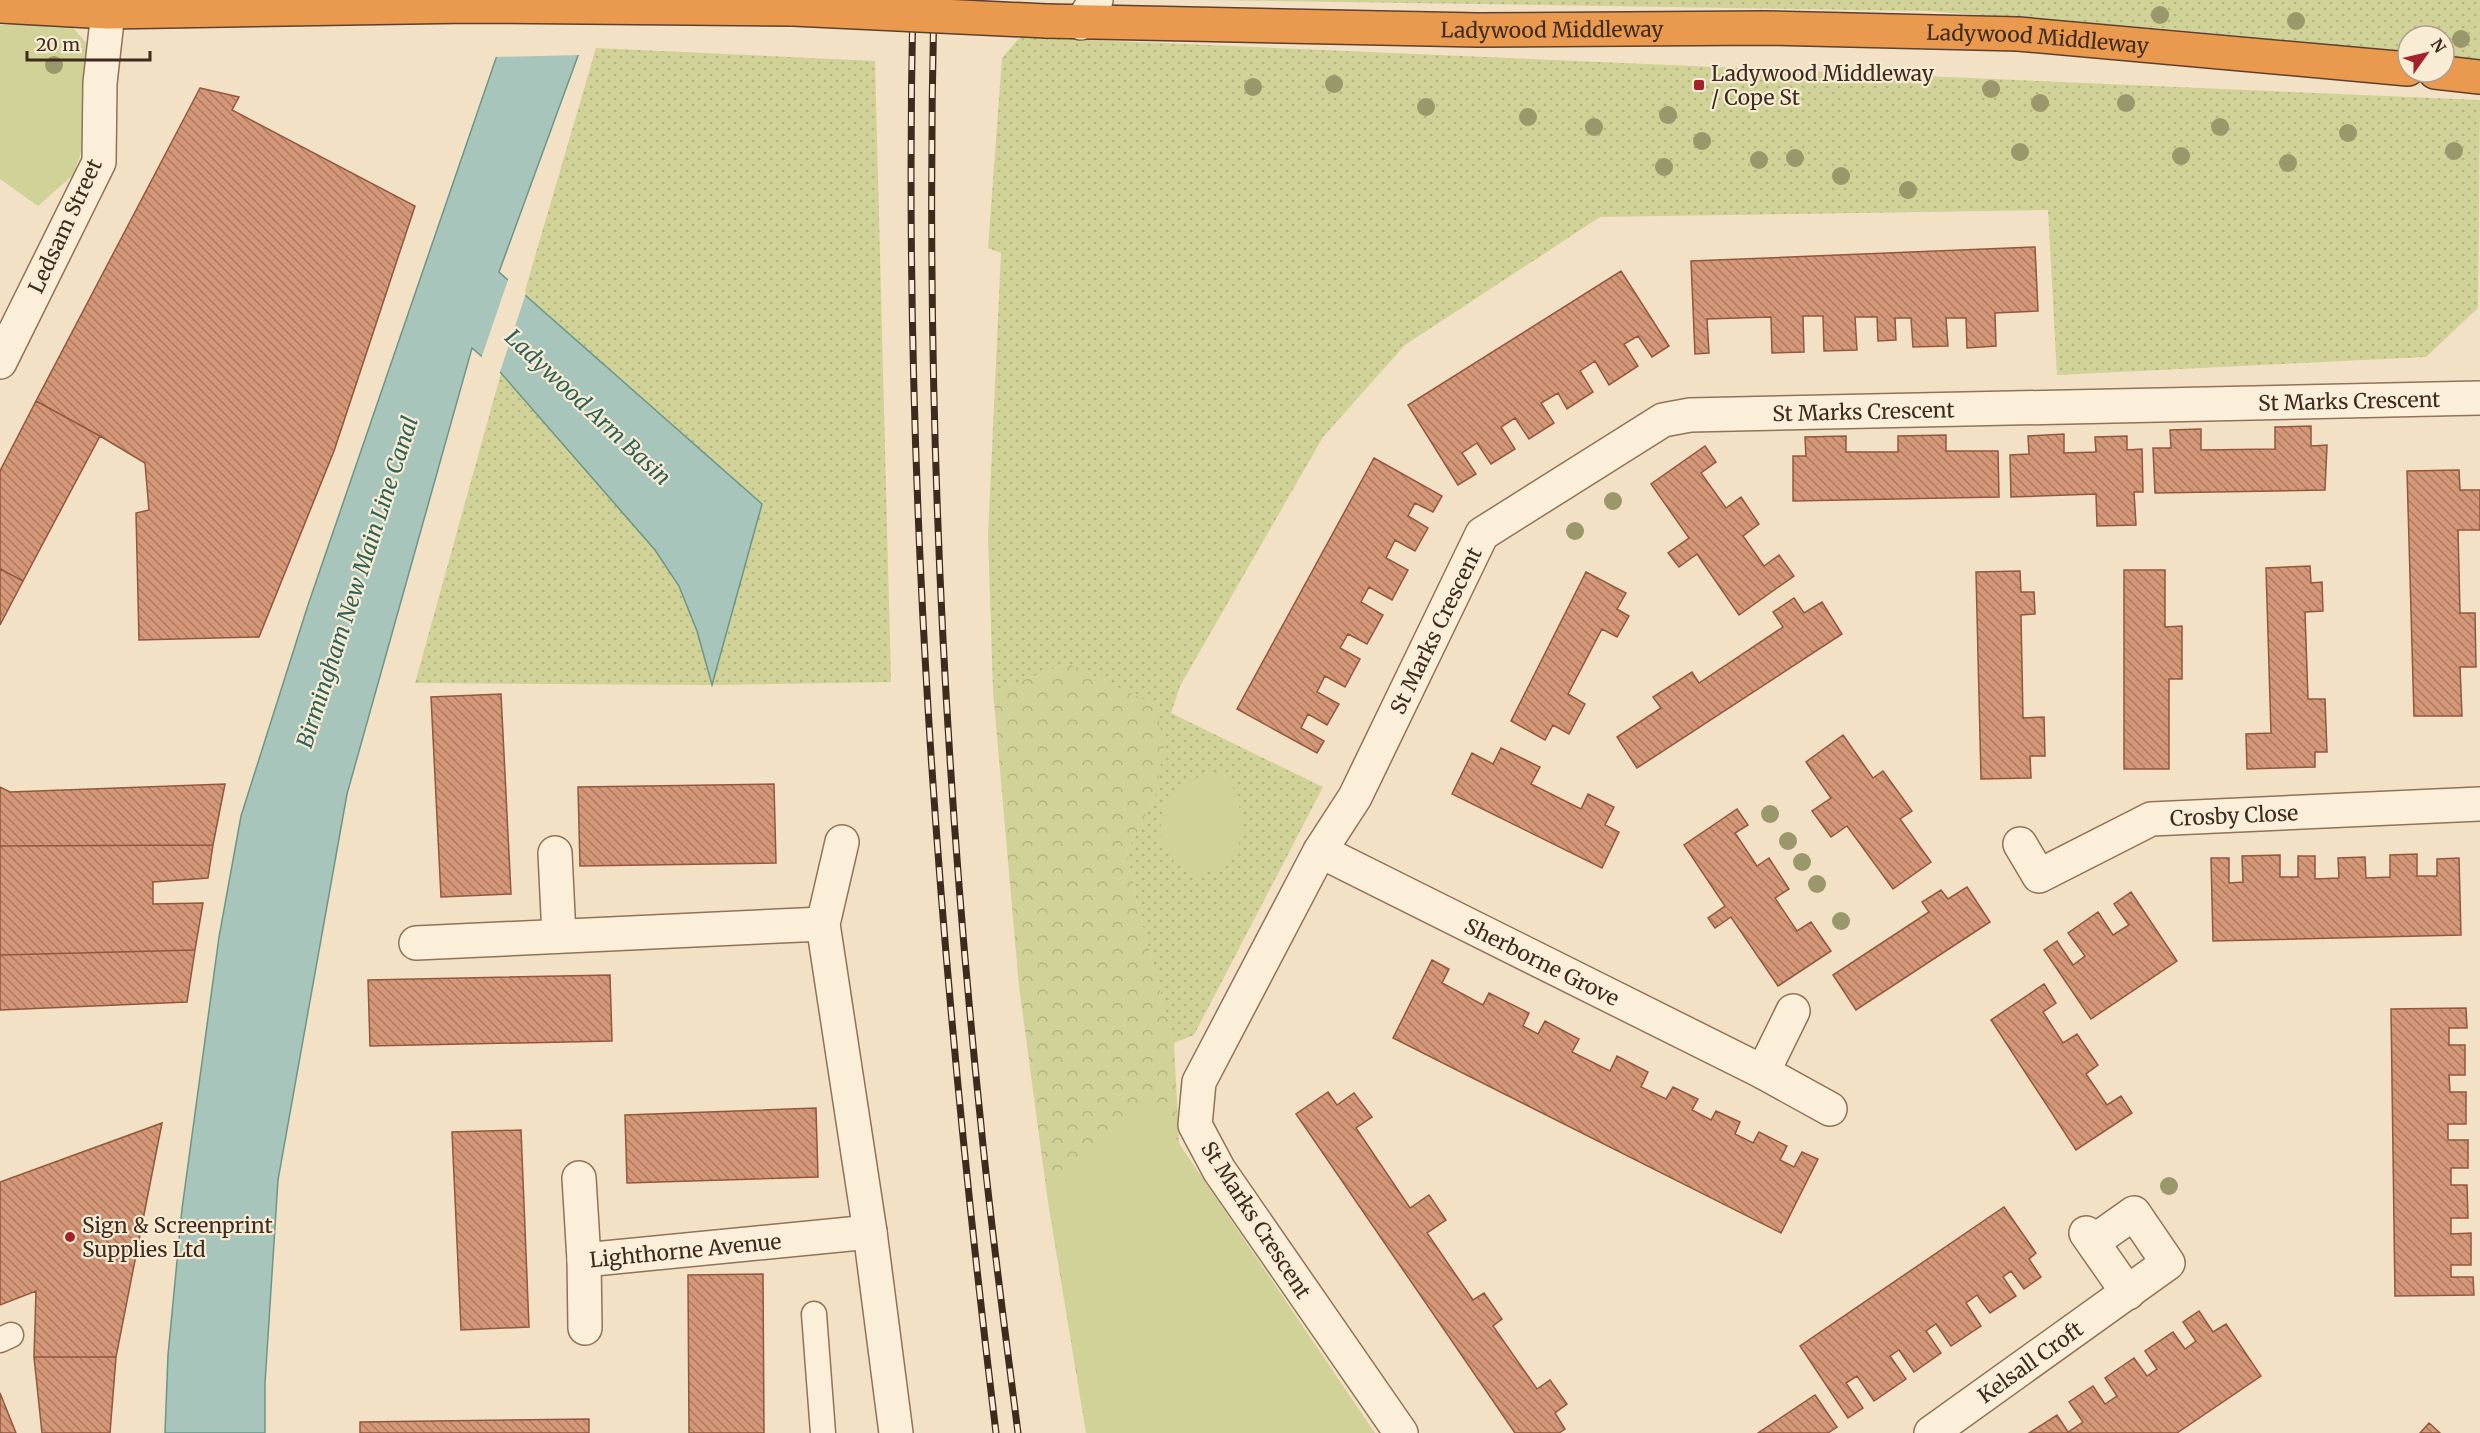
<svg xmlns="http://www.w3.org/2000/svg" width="2480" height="1433" font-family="Merriweather,serif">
  <defs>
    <pattern id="grass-dots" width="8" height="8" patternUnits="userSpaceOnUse" patternTransform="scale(1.5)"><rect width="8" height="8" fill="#d0d297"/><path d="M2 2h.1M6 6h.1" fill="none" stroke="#b4b482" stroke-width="1.8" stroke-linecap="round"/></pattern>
    <pattern id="forest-crowns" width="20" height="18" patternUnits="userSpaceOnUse" patternTransform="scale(1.5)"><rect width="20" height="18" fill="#d0d297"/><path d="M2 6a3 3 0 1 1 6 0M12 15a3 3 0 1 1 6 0" fill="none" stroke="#b4b482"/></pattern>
    <pattern id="building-back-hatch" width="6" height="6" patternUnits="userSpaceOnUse" patternTransform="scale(1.5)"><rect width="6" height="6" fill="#d49777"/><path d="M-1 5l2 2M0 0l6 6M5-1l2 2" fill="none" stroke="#ad7b61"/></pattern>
  </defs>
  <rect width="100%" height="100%" fill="#f3e1c5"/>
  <!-- grass -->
  <path fill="url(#grass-dots)" d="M 1208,0 L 2480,0 L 2480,60 L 2444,56 L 2444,36 L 2408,36 L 2408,52 L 2157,28 L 1927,11 Z
    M 1020,37 L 2480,100 L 2478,308 L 2426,357 L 2057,375 L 2048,210 L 1600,217 L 1405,345 L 1323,437 L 1180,686 L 1171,713 L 1323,787 L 1194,1035 L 1174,1043 L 1137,904 L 1127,851 L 1155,797 L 1068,664 L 993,691 L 988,536 L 1001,253 L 988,248 L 1002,58 Z
    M 596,48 L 875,61 L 891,682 L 712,685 L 415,683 L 501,373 L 655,549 L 679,586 L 697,631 L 711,683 L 761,504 L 524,294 Z"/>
  <!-- forest -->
  <path fill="url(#forest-crowns)" d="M 1068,664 L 1156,705 L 1164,746 L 1155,797 L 1127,851 L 1137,904 L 1174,1043 L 1186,1282 L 1216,1433 L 1086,1433 L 1048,1202 L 1019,986 L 993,691 Z"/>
  <!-- park -->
  <path fill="#d0d297" d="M 67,21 L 90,47 L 91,125 L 73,175 L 38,206 L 0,179 L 0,25 Z
    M 1210,771 C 1214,773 1220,774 1223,776 C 1242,789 1247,838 1233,856 C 1223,868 1210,872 1196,875 L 1174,862 L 1160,840 L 1162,812 L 1177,788 Z
    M 1153,1105 L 1375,1433 L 1087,1433 L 1046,1181 Z"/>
  <!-- water -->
  <path fill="#a7c5ba" stroke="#6c9588" stroke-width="1.5" d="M 516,0 L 579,53 L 499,272 L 762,504 L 712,685 L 697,631 L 679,586 L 655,550 L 501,373 L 472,348 L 347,794 L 278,1180 L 265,1383 L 265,1433 L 165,1433 L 168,1355 L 182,1209 L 219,937 L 241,816 L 308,605 Z"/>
  <!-- pier -->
  <path fill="#f3e1c5" d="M 513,0 L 602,0 L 581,55 L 493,57 Z
    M 509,277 L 526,293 L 499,375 L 481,359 Z"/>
  <!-- building -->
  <path fill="url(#building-back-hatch)" stroke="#92573c" stroke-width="1.5" d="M 200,88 L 239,97 L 232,110 L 415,206 L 334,451 L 259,637 L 139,640 L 136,513 L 149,510 L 145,463 L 100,436 L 36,401 Z
    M 2035,247 L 2038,311 L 1995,313 L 1996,346 L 1967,348 L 1966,318 L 1946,318 L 1948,346 L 1913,347 L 1911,318 L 1895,318 L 1896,340 L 1878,341 L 1877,317 L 1855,317 L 1857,350 L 1824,351 L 1823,316 L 1803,316 L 1804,352 L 1772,353 L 1771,317 L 1707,319 L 1709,353 L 1695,354 L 1691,261 Z
    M 1621,271 L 1669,346 L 1652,357 L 1638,336 L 1624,344 L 1638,366 L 1609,385 L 1595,361 L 1580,371 L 1593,392 L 1567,409 L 1558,393 L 1541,403 L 1554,423 L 1529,439 L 1515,418 L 1501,427 L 1515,449 L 1491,464 L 1477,443 L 1462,453 L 1476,474 L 1458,485 L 1408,405 Z
    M 36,401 L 100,436 L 23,581 L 0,569 L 0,471 Z
    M 2311,426 L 2311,446 L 2327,445 L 2325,490 L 2155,493 L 2153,448 L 2171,448 L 2170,430 L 2201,429 L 2201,450 L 2275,449 L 2275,427 Z
    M 2064,434 L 2064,453 L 2096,452 L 2095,437 L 2127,436 L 2127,450 L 2142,449 L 2143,492 L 2134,492 L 2136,525 L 2097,526 L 2096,494 L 2011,497 L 2010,455 L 2029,454 L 2028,436 Z
    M 1946,435 L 1946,451 L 1998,451 L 1999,497 L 1793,501 L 1793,456 L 1806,456 L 1805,437 L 1846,436 L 1846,452 L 1898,452 L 1898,436 Z
    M 1705,446 L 1716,462 L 1701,473 L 1726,508 L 1741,497 L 1759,524 L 1743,536 L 1764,566 L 1779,555 L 1794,576 L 1739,615 L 1697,554 L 1679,567 L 1668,553 L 1689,538 L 1651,484 Z
    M 1374,458 L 1442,496 L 1433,512 L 1415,503 L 1408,516 L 1428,528 L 1415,551 L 1395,540 L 1386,558 L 1408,570 L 1392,600 L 1369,587 L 1361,602 L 1383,615 L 1367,644 L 1348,634 L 1340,648 L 1360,659 L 1345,687 L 1325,676 L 1317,692 L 1339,704 L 1327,725 L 1308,714 L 1301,728 L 1324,741 L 1317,753 L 1237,709 Z
    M 2459,470 L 2460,490 L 2480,490 L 2480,530 L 2458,530 L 2460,613 L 2475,613 L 2476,667 L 2460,667 L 2462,716 L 2414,716 L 2407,471 Z
    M 2310,566 L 2311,583 L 2322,582 L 2323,611 L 2305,612 L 2308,699 L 2325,699 L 2327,752 L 2315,752 L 2315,767 L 2247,769 L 2246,734 L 2271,733 L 2266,568 Z
    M 0,569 L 23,581 L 0,625 Z
    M 2124,570 L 2165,570 L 2165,627 L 2182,626 L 2182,679 L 2169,679 L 2169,769 L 2124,769 Z
    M 2020,571 L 2021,592 L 2034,592 L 2035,614 L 2021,615 L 2023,718 L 2044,717 L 2045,756 L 2030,756 L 2031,778 L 1981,779 L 1976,572 Z
    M 1586,572 L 1626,593 L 1617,609 L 1629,616 L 1617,637 L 1602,629 L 1568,694 L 1585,704 L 1569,734 L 1553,725 L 1545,740 L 1511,721 Z
    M 1794,598 L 1804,613 L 1822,602 L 1842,634 L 1637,768 L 1617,737 L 1661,708 L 1653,697 L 1692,672 L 1699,683 L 1783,627 L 1773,612 Z
    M 501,694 L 511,894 L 441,897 L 431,697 Z
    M 1843,735 L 1873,778 L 1883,771 L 1912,811 L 1900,819 L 1931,862 L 1893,889 L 1847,826 L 1831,837 L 1812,811 L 1831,798 L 1806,762 Z
    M 1501,748 L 1540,767 L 1531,784 L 1581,809 L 1588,794 L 1614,807 L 1605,825 L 1619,832 L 1602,868 L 1452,794 L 1472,753 L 1493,764 Z
    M 225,784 L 213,845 L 0,846 L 0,787 L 10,792 Z
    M 774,784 L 776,863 L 580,866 L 578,787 Z
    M 1737,809 L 1748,825 L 1735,833 L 1757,866 L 1769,858 L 1789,889 L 1775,898 L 1797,931 L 1811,922 L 1831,951 L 1778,986 L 1731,917 L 1715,928 L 1708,918 L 1725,906 L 1684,845 Z
    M 213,845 L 208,878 L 153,882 L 153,904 L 203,903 L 195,950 L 0,955 L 0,846 Z
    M 2417,854 L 2417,876 L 2437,876 L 2437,859 L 2459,858 L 2461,935 L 2213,941 L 2211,858 L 2229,858 L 2229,883 L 2243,882 L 2242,856 L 2280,855 L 2280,877 L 2298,877 L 2298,856 L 2315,856 L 2315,879 L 2339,878 L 2338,858 L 2365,857 L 2366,878 L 2390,877 L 2390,855 Z
    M 1967,887 L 1990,922 L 1856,1010 L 1833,975 L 1929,912 L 1922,902 L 1941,890 L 1948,899 Z
    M 2131,892 L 2177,961 L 2091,1019 L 2044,950 L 2057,941 L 2073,965 L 2085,956 L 2068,933 L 2098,912 L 2113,935 L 2129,925 L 2114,904 Z
    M 195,950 L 187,1002 L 0,1010 L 0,955 Z
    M 1432,960 L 1449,969 L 1442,983 L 1483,1005 L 1489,993 L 1529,1013 L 1523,1026 L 1538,1034 L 1545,1021 L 1579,1039 L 1572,1052 L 1610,1071 L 1617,1056 L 1648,1072 L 1641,1087 L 1666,1099 L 1673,1087 L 1698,1099 L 1692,1110 L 1711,1120 L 1716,1111 L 1740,1122 L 1735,1134 L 1753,1143 L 1759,1132 L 1787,1146 L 1780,1160 L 1794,1167 L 1802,1152 L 1818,1159 L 1781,1233 L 1393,1038 Z
    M 610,975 L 612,1041 L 370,1046 L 368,980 Z
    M 2044,984 L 2056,1003 L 2043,1012 L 2063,1043 L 2077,1034 L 2098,1065 L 2086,1074 L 2107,1105 L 2121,1096 L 2132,1113 L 2076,1150 L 1991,1020 Z
    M 2466,1008 L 2467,1028 L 2449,1028 L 2449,1045 L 2465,1045 L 2465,1075 L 2449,1075 L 2450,1092 L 2466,1092 L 2466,1124 L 2448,1124 L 2448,1140 L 2468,1140 L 2468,1168 L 2451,1168 L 2451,1185 L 2467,1185 L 2468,1218 L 2451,1218 L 2451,1234 L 2471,1233 L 2471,1265 L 2451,1265 L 2451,1277 L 2473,1277 L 2474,1295 L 2395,1296 L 2391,1009 Z
    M 1328,1092 L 1337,1105 L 1354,1093 L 1372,1117 L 1356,1128 L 1410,1208 L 1429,1195 L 1446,1220 L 1427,1233 L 1473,1300 L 1484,1293 L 1502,1319 L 1493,1326 L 1537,1389 L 1550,1380 L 1567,1404 L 1555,1413 L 1565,1429 L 1559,1433 L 1515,1433 L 1296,1114 Z
    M 816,1108 L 818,1177 L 627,1183 L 625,1115 Z
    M 162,1123 L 116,1357 L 34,1357 L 36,1291 L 0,1305 L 0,1182 Z
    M 521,1130 L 529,1327 L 461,1330 L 452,1132 Z
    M 2004,1207 L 2036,1253 L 2029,1259 L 2041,1277 L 2024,1289 L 2011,1271 L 2003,1277 L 2016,1296 L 1990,1313 L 1977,1295 L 1966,1303 L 1981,1326 L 1951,1346 L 1936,1324 L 1926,1331 L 1941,1353 L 1914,1372 L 1899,1350 L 1890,1356 L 1906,1379 L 1874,1401 L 1857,1376 L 1846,1383 L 1863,1408 L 1848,1418 L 1800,1346 Z
    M 763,1274 L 764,1433 L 689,1433 L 688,1275 Z
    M 2199,1311 L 2213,1332 L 2226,1324 L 2261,1376 L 2177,1433 L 2029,1433 L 2057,1415 L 2068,1432 L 2083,1422 L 2069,1402 L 2093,1386 L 2105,1404 L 2117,1396 L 2105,1378 L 2134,1358 L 2147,1376 L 2157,1369 L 2145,1351 L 2173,1332 L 2185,1349 L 2196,1341 L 2183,1322 Z
    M 34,1357 L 116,1357 L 110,1433 L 42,1433 Z
    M 0,1393 L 16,1433 L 0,1433 Z
    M 1815,1395 L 1837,1427 L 1828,1433 L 1758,1433 Z
    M 589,1419 L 589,1433 L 360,1433 L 360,1422 Z
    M 2429,1423 L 2440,1433 L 2420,1433 Z"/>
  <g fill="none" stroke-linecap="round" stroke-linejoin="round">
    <defs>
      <path id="lane" d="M 814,1314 L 823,1433
        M 0,1340 L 11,1335"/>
      <g id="street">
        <path d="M 1081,23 L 1096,0"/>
        <path d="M 0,362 L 99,162 L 100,83 L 108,12"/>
        <path d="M 842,842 L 823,924 L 870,1232 L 896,1433"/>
        <path id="s1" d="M 2020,844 L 2039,876 L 2151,819 L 2480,804"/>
        <path id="s2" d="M 1320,851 L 1763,1072 L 1830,1109"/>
        <path d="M 555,853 L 559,936"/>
        <path d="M 416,943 L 823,924"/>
        <path d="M 1763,1072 L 1793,1011"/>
        <path id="s3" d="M 579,1178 L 584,1260 L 870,1232"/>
        <path d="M 2086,1233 L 2128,1293"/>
        <path d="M 584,1260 L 585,1328"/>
        <path id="s4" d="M 1401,1433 L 1219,1170 L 1195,1125 L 1199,1082 L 1320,851 L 1355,797 L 1482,534 L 1663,420 L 1690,415 L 2480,398"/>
        <path id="s5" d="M 1931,1433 L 2168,1263 L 2134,1213 L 2093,1242"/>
      </g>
      <g id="highway">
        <path d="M 0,6 L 108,12 L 471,6 L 793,9"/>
        <path id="s6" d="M 1046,21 L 1478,30 L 1765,28 L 2018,34 L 2408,69"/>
        <path d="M 2435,72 L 2480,77"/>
      </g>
    </defs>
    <!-- lane casing -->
    <use href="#lane" stroke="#907258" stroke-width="27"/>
    <!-- street casing -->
    <use href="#street" stroke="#907258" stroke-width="36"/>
    <!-- highway casing -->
    <use href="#highway" stroke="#5d402d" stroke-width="36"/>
    <!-- lane -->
    <use href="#lane" stroke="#fcefd9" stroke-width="24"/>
    <!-- street -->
    <use href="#street" stroke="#fcefd9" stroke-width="33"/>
    <!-- highway -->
    <use href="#highway" stroke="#e99a4e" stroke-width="33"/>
    <defs>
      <path id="rail" d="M 913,0 C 902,479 938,957 996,1433
        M 934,0 C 925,375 942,752 981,1125 C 991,1228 1005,1330 1018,1433"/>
    </defs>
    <!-- rail casing -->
    <use href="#rail" stroke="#3e2b1e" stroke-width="7"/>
    <!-- rail -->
    <use href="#rail" stroke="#f9ecd5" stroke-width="4.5" stroke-dasharray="14" stroke-linecap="butt"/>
    <defs>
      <path id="highway-bridge" d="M 793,9 L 1046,21"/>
    </defs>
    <!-- highway-bridge casing -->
    <use href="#highway-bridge" stroke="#5d402d" stroke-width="36" stroke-linecap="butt"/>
    <!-- highway-bridge -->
    <use href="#highway-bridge" stroke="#e99a4e" stroke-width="33"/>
  </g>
  <!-- trees -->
  <g fill="#9a986b">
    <circle cx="2160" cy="15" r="9"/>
    <circle cx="2296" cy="21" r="9"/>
    <circle cx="2461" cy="39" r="9"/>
    <circle cx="54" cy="65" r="9"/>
    <circle cx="1334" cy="84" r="9"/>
    <circle cx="1253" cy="87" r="9"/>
    <circle cx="1991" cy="89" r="9"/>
    <circle cx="2040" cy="103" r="9"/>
    <circle cx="2126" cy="103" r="9"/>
    <circle cx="1426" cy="107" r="9"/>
    <circle cx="1668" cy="115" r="9"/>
    <circle cx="1528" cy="117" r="9"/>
    <circle cx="1594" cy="127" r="9"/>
    <circle cx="2220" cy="127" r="9"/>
    <circle cx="2348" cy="133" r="9"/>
    <circle cx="1702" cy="141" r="9"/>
    <circle cx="2454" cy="151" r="9"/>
    <circle cx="2020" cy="152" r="9"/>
    <circle cx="2181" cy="156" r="9"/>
    <circle cx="1795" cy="158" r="9"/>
    <circle cx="1759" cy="160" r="9"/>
    <circle cx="2288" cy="163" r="9"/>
    <circle cx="1664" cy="167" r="9"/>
    <circle cx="1841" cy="176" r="9"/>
    <circle cx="1908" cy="190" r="9"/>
    <circle cx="1613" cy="501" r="9"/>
    <circle cx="1575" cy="531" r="9"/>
    <circle cx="1770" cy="814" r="9"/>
    <circle cx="1788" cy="841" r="9"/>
    <circle cx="1802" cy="862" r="9"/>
    <circle cx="1817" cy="884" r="9"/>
    <circle cx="1841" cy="921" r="9"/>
    <circle cx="2169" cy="1186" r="9"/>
  </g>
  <!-- markers -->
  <g fill="#a5222d" stroke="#f9ecd5" stroke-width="2">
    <rect x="1693" y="79" width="12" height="12" rx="3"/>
    <circle cx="70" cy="1237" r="6"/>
  </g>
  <g text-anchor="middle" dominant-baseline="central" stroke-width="4.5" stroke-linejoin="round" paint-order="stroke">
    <!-- street labels -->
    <g font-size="21" fill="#3e2b1e" stroke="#f9ecd5">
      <text stroke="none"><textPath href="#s6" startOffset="506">Ladywood Middleway</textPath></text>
      <text stroke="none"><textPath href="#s6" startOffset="992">Ladywood Middleway</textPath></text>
      <text transform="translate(65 226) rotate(-65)">Ledsam Street</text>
      <text stroke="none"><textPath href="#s4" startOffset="1932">St Marks Crescent</textPath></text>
      <text stroke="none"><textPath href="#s4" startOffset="1446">St Marks Crescent</textPath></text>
      <text stroke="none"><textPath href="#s4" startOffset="924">St Marks Crescent</textPath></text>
      <text stroke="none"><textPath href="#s1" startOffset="246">Crosby Close</textPath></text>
      <text stroke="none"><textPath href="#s2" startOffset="248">Sherborne Grove</textPath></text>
      <text transform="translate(1256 1220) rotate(57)">St Marks Crescent</text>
      <text stroke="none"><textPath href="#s3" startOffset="184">Lighthorne Avenue</textPath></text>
      <text stroke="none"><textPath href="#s5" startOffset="122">Kelsall Croft</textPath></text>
    </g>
    <!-- poi labels -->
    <g font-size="21" fill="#3e2b1e" stroke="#f9ecd5" text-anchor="start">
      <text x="1711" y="73">Ladywood Middleway<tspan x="1711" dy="24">/ Cope St</tspan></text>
      <text x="82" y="1225">Sign &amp; Screenprint<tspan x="82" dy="24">Supplies Ltd</tspan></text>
    </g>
    <!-- water labels -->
    <g font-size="22" font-style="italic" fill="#2c6058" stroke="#f9ecd5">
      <text transform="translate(588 407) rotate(43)">Ladywood Arm Basin</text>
      <text transform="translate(357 582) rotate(-72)">Birmingham New Main Line Canal</text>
    </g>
  </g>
  <!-- north arrow -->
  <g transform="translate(2426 54) rotate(56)"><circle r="28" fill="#f9ecd5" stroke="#ae9f8c" stroke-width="1.5"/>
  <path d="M0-4.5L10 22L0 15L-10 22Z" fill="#a5222d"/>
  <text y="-9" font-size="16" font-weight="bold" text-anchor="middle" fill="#3e2b1e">N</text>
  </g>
  <!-- scale -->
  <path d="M27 51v9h123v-9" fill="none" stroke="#3e2b1e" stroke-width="3"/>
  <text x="36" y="51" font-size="18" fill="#3e2b1e" stroke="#f9ecd5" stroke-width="4.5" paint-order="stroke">20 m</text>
</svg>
